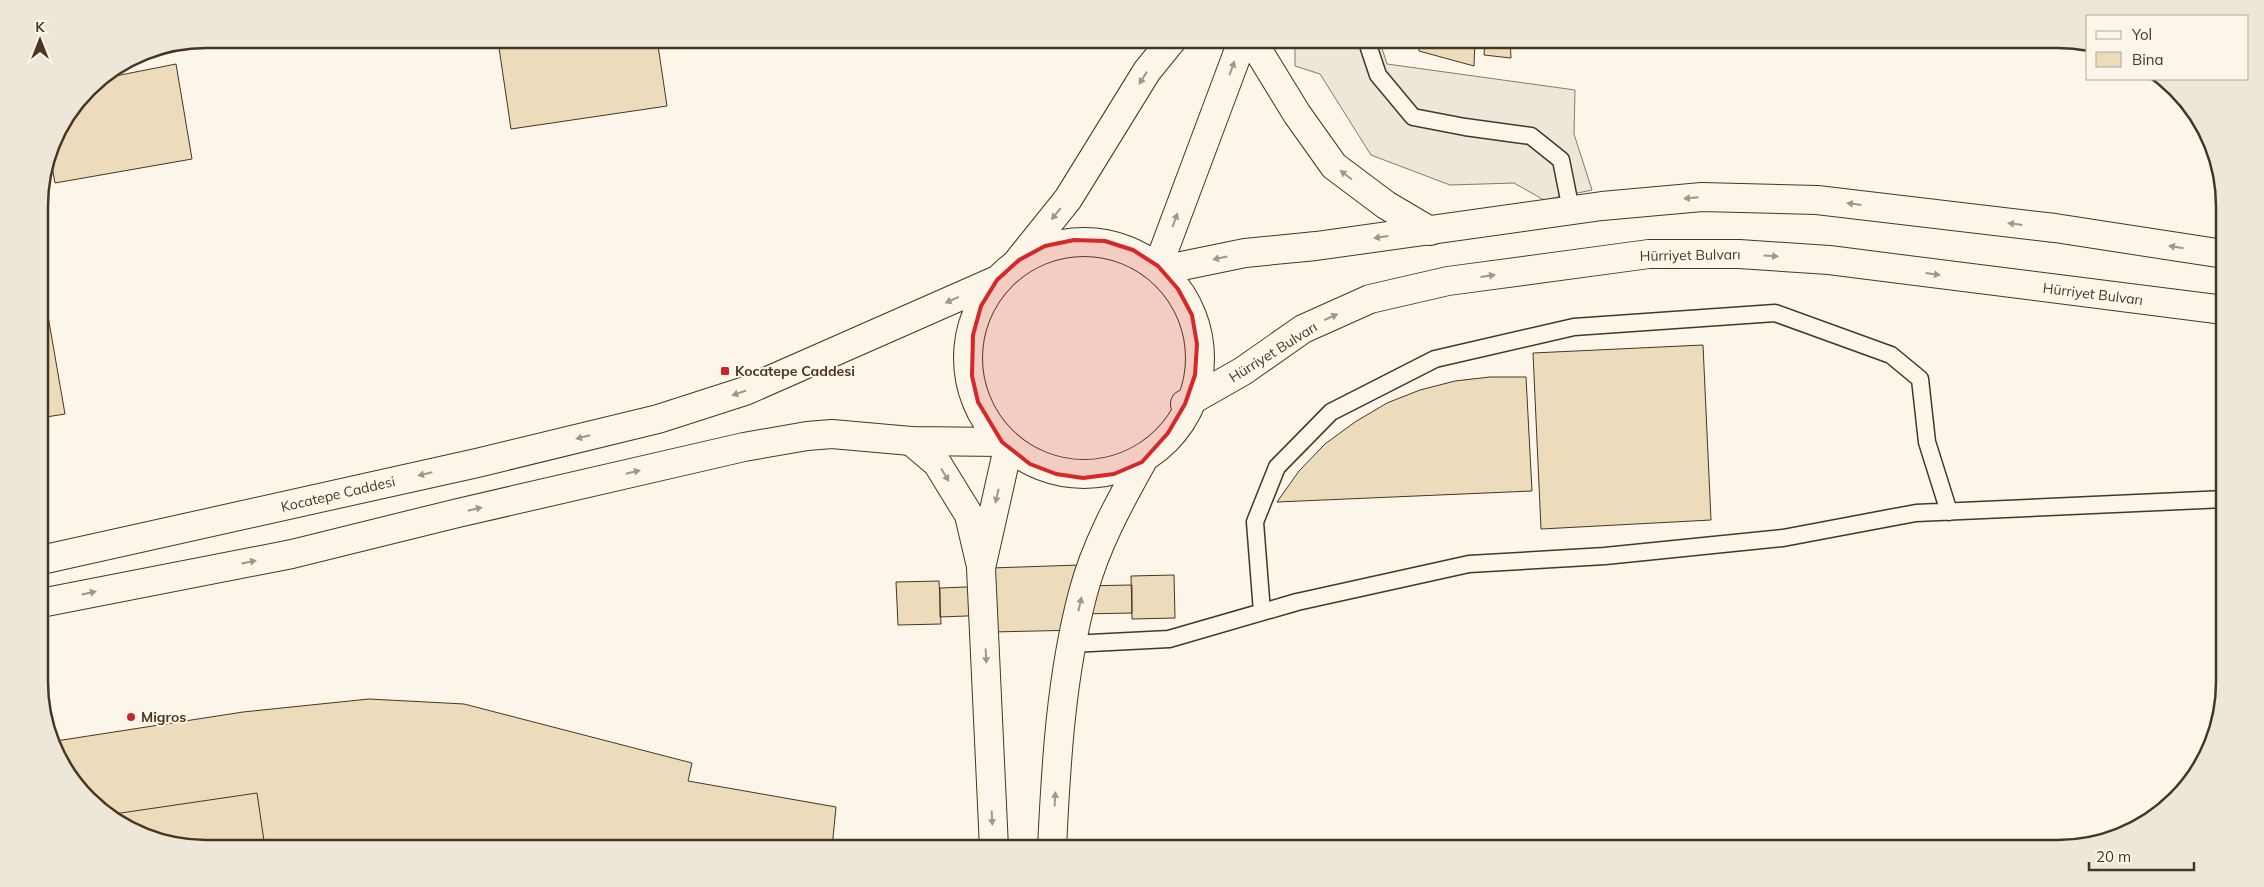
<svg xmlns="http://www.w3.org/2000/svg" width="2264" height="887" font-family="Mulish,sans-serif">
  <rect width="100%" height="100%" fill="#fbf6e9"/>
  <!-- parking -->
  <path fill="#ede7d9" stroke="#887966" d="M 1295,39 L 1379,39 L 1387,64 L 1575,90 L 1574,134 L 1592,190 L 1544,200 L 1514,183 L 1450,185 L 1371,155 L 1320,74 L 1295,66 Z"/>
  <!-- building -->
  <path fill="#ecdcbc" stroke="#4a3520" d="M 514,39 L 657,39 L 667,106 L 511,129 L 498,41 Z
    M 1419,39 L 1475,39 L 1474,66 L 1419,51 Z
    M 1485,39 L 1510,39 L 1511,58 L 1484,55 Z
    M 176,64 L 192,159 L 55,183 L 50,155 L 56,132 L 95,80 Z
    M 40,270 L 65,414 L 40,418 Z
    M 1703,345 L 1711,520 L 1541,529 L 1533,353 Z
    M 1490,377 L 1526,377 L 1532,491 L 1277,502 L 1299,471 L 1325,444 L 1355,422 L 1387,403 L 1420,390 L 1455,381 Z
    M 1079,565 L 1081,630 L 992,632 L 991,568 Z
    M 1174,575 L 1175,618 L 1132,619 L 1131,576 Z
    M 939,581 L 941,624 L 898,625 L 896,582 Z
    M 1132,585 L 1132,613 L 1080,614 L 1079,586 Z
    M 991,586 L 992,615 L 940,617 L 940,588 Z
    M 369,699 L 464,704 L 692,763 L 688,781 L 836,807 L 832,848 L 206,848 L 152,839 L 80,791 L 56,741 L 243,712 Z
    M 257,793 L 265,848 L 206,848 L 152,839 L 114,814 Z"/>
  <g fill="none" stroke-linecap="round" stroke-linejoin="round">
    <defs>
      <path id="service" d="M 1366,39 L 1378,75 L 1413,117 L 1465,127 L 1531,136 L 1561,160 L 1571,210
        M 1262,612 L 1255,522 L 1277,467 L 1331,412 L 1435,359 L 1574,327 L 1775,313 L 1891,355 L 1920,379 L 1927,442 L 1949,512
        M 1071,644 L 1169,639 L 1297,602 L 1469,564 L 1605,556 L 1783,538 L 1916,513 L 2225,499"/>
      <path id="tertiary" d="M 1251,39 L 1297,114 L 1334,166 L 1386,205 L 1430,231
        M 1019,260 L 1068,199 L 1147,71 L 1173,39
        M 1158,266 L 1243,39
        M 911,441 L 937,463 L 969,515 L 980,562
        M 994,848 L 981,568 L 1008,448
        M 1052,848 C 1056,763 1061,676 1083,593 C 1095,547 1119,503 1142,462"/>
      <path id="secondary" d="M968 358a116 116 0 1 1 232 0a116 116 0 1 1-232 0Z
        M 1162,270 L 1245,253 L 1316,246 L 1602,206 L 1702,197 L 1817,200 L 2055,228 L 2224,254
        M 1185,404 L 1243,371 L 1303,329 L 1370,299 L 1448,281 L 1649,254 L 1739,254 L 1829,260 L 2224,310
        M 41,560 L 477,463 L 658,419 L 745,391 L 997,280
        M 41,603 L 292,554 L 458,513 L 744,447 L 807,436 L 832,434 L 911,441 L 1002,442"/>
    </defs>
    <!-- service casing -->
    <use href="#service" stroke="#4a3520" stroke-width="19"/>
    <!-- tertiary casing -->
    <use href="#tertiary" stroke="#4a3520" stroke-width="30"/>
    <!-- secondary casing -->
    <use href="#secondary" stroke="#4a3520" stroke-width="30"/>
    <!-- service -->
    <use href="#service" stroke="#fbf6e9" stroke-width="16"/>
    <!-- tertiary -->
    <use href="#tertiary" stroke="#fbf6e9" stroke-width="28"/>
    <!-- secondary -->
    <use href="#secondary" stroke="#fbf6e9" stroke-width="28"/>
  </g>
  <!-- one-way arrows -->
  <defs><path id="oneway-solid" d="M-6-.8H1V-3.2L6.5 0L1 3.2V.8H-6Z" transform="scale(1.25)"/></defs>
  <g fill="#a29684">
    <use href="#oneway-solid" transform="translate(1232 68) rotate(-70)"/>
    <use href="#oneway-solid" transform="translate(1143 78) rotate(122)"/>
    <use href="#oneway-solid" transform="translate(1346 175) rotate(-143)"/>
    <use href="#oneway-solid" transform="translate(1691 198) rotate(175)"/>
    <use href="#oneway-solid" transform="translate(1854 204) rotate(-173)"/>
    <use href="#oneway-solid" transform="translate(1056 214) rotate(129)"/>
    <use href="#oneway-solid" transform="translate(1175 220) rotate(-70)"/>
    <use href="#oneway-solid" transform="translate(2015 224) rotate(-173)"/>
    <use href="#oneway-solid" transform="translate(1381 237) rotate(172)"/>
    <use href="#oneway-solid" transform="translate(2176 247) rotate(-171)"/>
    <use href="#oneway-solid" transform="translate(1771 256) rotate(4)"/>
    <use href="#oneway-solid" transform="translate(1220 258) rotate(168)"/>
    <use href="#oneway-solid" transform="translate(1933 274) rotate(8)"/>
    <use href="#oneway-solid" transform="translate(1488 276) rotate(-8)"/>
    <use href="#oneway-solid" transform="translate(952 300) rotate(156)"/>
    <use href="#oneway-solid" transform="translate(1331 317) rotate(-24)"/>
    <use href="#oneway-solid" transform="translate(739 393) rotate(161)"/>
    <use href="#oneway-solid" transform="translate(583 437) rotate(166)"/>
    <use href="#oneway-solid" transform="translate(633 472) rotate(-13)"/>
    <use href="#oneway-solid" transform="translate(425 474) rotate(167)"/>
    <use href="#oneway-solid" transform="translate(945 475) rotate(59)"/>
    <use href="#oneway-solid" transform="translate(997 496) rotate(103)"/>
    <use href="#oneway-solid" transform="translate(475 509) rotate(-13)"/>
    <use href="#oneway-solid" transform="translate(249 562) rotate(-11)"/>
    <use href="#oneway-solid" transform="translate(89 593) rotate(-12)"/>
    <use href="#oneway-solid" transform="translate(1080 604) rotate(-77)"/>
    <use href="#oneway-solid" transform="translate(986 656) rotate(87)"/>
    <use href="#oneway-solid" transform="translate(1055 799) rotate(-87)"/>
    <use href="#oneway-solid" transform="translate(992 818) rotate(87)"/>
  </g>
  <!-- marked area -->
  <path fill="#d62828" fill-opacity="0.2" stroke="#d62828" stroke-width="4" stroke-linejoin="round" d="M 1074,240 L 1105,241 L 1133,250 L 1158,266 L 1178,289 L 1192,315 L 1197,344 L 1195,375 L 1185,404 L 1168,433 L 1142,462 L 1114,474 L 1083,478 L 1056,474 L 1030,464 L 1002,442 L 978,402 L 972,376 L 973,335 L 981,306 L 997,280 L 1019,260 L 1045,246 Z"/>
  <!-- markers -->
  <g fill="#c62828" stroke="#fbf6e9" stroke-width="2">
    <rect x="720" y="366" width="10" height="10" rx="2.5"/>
    <circle cx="131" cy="717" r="5"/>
  </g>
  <g text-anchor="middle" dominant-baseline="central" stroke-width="4" stroke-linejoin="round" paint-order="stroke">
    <!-- street labels -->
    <g font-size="14" fill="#4a3520" stroke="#fbf6e9">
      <text transform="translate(1690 255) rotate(-1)">Hürriyet Bulvarı</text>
      <text transform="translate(2093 294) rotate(7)">Hürriyet Bulvarı</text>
      <text transform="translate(1273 352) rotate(-32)">Hürriyet Bulvarı</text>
      <text transform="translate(338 494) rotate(-13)">Kocatepe Caddesi</text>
    </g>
    <!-- poi labels -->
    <g font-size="14" font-weight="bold" fill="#4a3520" stroke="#fbf6e9" text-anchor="start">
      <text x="735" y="371">Kocatepe Caddesi</text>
      <text x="141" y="717">Migros</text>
    </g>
  </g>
  <!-- crop -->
  <path d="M0 0H2264V887H0ZM206 48H2058A158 158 0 0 1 2216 206V682A158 158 0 0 1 2058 840H206A158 158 0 0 1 48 682V206A158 158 0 0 1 206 48Z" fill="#ede7d9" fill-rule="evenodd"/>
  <path fill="none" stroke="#4a3520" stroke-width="2.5" d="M206 48H2058A158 158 0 0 1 2216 206V682A158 158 0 0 1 2058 840H206A158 158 0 0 1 48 682V206A158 158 0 0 1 206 48Z"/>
  <!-- legend -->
  <rect x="2086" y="15" width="162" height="65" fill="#fbf6e9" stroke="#b4a999"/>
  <rect x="2096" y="31" width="25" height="8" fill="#fbf6e9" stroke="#b4a999"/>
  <text x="2132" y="40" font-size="15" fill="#4a3520">Yol</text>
  <rect x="2096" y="52" width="25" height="15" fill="#ecdcbc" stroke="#b4a999"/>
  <text x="2132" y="65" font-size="15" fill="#4a3520">Bina</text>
  <!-- north arrow -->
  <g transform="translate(40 40)" stroke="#fbf6e9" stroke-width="4" paint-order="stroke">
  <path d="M0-4L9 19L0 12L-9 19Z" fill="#4a3520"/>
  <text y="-8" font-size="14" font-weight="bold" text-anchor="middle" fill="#4a3520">K</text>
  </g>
  <!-- scale -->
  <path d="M2089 862v8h105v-8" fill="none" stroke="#4a3520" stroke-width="2.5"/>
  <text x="2096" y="862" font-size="15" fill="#4a3520" stroke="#fbf6e9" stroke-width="4" paint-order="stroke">20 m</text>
</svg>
